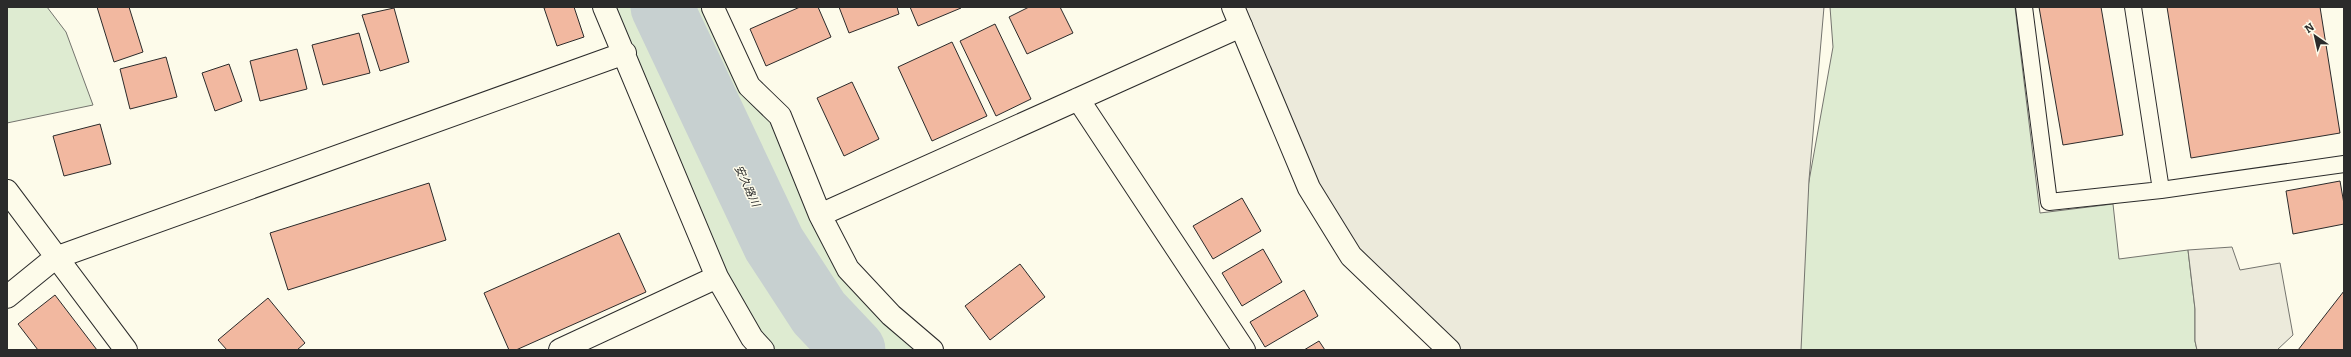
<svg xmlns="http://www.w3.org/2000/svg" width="2351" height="357" font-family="Bitter,'Noto Sans JP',serif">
  <rect width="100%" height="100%" fill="#fdfbea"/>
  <!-- green -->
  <path fill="#deebd1" stroke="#74746e" d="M 7,7 L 47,7 L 66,32 L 93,105 L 7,123 Z
    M 605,7 L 714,7 L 774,110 L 860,282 L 931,350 L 769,350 L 745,326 Z
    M 1830,7 L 2015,7 L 2040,213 L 2113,204 L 2119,259 L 2188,250 L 2195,309 L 2195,341 L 2197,350 L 1800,350 L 1804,209 L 1833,47 Z"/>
  <!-- parking -->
  <path fill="#eceadb" stroke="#74746e" d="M 1238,7 L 1824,7 L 1809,180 L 1801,350 L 1451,350 L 1383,288 L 1296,156 Z
    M 2232,247 L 2240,270 L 2280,263 L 2293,335 L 2277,350 L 2197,350 L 2195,341 L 2195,309 L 2188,250 Z"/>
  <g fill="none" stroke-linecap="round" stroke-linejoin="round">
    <!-- river -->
    <path stroke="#c7d0d0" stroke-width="63" d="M 662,7 L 774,244 L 819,313 L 854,350"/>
  </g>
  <!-- building -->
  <path fill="#f2b8a0" stroke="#2b2b2b" d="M 97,7 L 129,7 L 143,52 L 114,62 Z
    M 548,7 L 574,7 L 584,37 L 557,46 L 544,8 Z
    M 800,7 L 818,7 L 831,37 L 766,66 L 750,29 Z
    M 839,7 L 897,7 L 899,14 L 849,33 Z
    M 910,7 L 961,7 L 961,8 L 918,26 Z
    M 1029,7 L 1060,7 L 1073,33 L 1027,54 L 1009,17 Z
    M 2039,7 L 2101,7 L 2123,135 L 2063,145 Z
    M 2167,7 L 2320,7 L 2340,133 L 2191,158 Z
    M 394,8 L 409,62 L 380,71 L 362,15 Z
    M 995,24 L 1031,99 L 996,116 L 960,41 Z
    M 359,33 L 370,73 L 323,85 L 312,45 Z
    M 952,42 L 987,116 L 932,141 L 898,67 Z
    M 297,49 L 307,89 L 260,101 L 250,61 Z
    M 166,57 L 177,97 L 130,109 L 120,69 Z
    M 229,64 L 242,101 L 215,111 L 202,73 Z
    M 852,82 L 879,139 L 844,156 L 817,98 Z
    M 100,124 L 111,164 L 64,176 L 53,136 Z
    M 2340,181 L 2344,204 L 2344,224 L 2293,234 L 2286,191 Z
    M 429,183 L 446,240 L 288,290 L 270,233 Z
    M 1242,198 L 1261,231 L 1213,259 L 1193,226 Z
    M 619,233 L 646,292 L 516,350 L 509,350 L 484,293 Z
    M 1263,249 L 1282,282 L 1242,306 L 1222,273 Z
    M 1020,264 L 1045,297 L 990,340 L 965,306 Z
    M 1304,290 L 1318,316 L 1265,347 L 1250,322 Z
    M 2344,291 L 2344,350 L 2298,350 Z
    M 55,295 L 97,350 L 38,350 L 18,324 Z
    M 268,298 L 305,343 L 297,350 L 227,350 L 218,340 Z
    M 1319,341 L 1325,350 L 1304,350 Z"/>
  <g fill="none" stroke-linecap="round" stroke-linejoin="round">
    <defs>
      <path id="lane" d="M 2024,7 L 2049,202 L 2161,190 L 2344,164
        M 2133,7 L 2161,190"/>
      <path id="street" d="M 604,7 L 717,277 L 752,338 L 763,350
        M 713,8 L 749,86 L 780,116 L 820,215 L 848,269 L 891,315 L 932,350
        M 1078,99 L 1244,350
        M 7,191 L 126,350
        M 820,215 L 1241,26
        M 7,297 L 55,258 L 625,53
        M 560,350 L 717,277"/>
      <path id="secondary" d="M 1233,7 L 1309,188 L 1351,256 L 1449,350"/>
    </defs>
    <!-- lane casing -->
    <use href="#lane" stroke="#2b2b2b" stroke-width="18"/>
    <!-- street casing -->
    <use href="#street" stroke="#2b2b2b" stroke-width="24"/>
    <!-- secondary casing -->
    <use href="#secondary" stroke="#2b2b2b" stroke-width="24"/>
    <!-- lane -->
    <use href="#lane" stroke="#fdfbea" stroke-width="16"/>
    <!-- street -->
    <use href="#street" stroke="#fdfbea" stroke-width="22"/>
    <!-- secondary -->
    <use href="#secondary" stroke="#fdfbea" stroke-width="22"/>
  </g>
  <g text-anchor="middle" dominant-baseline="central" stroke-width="3" stroke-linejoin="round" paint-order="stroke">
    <!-- water labels -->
    <g font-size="11" font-style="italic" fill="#2b2b2b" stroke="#fdfbea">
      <text transform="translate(747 186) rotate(65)">安久路川</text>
    </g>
  </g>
  <!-- border -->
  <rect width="2351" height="357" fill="none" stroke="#2b2b2b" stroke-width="16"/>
  <!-- north arrow -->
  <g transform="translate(2315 36) rotate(326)" stroke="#fdfbea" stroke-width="3" paint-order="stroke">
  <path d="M0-3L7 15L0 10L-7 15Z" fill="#2b2b2b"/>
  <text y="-6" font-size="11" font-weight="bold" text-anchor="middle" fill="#2b2b2b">N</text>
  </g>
</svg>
